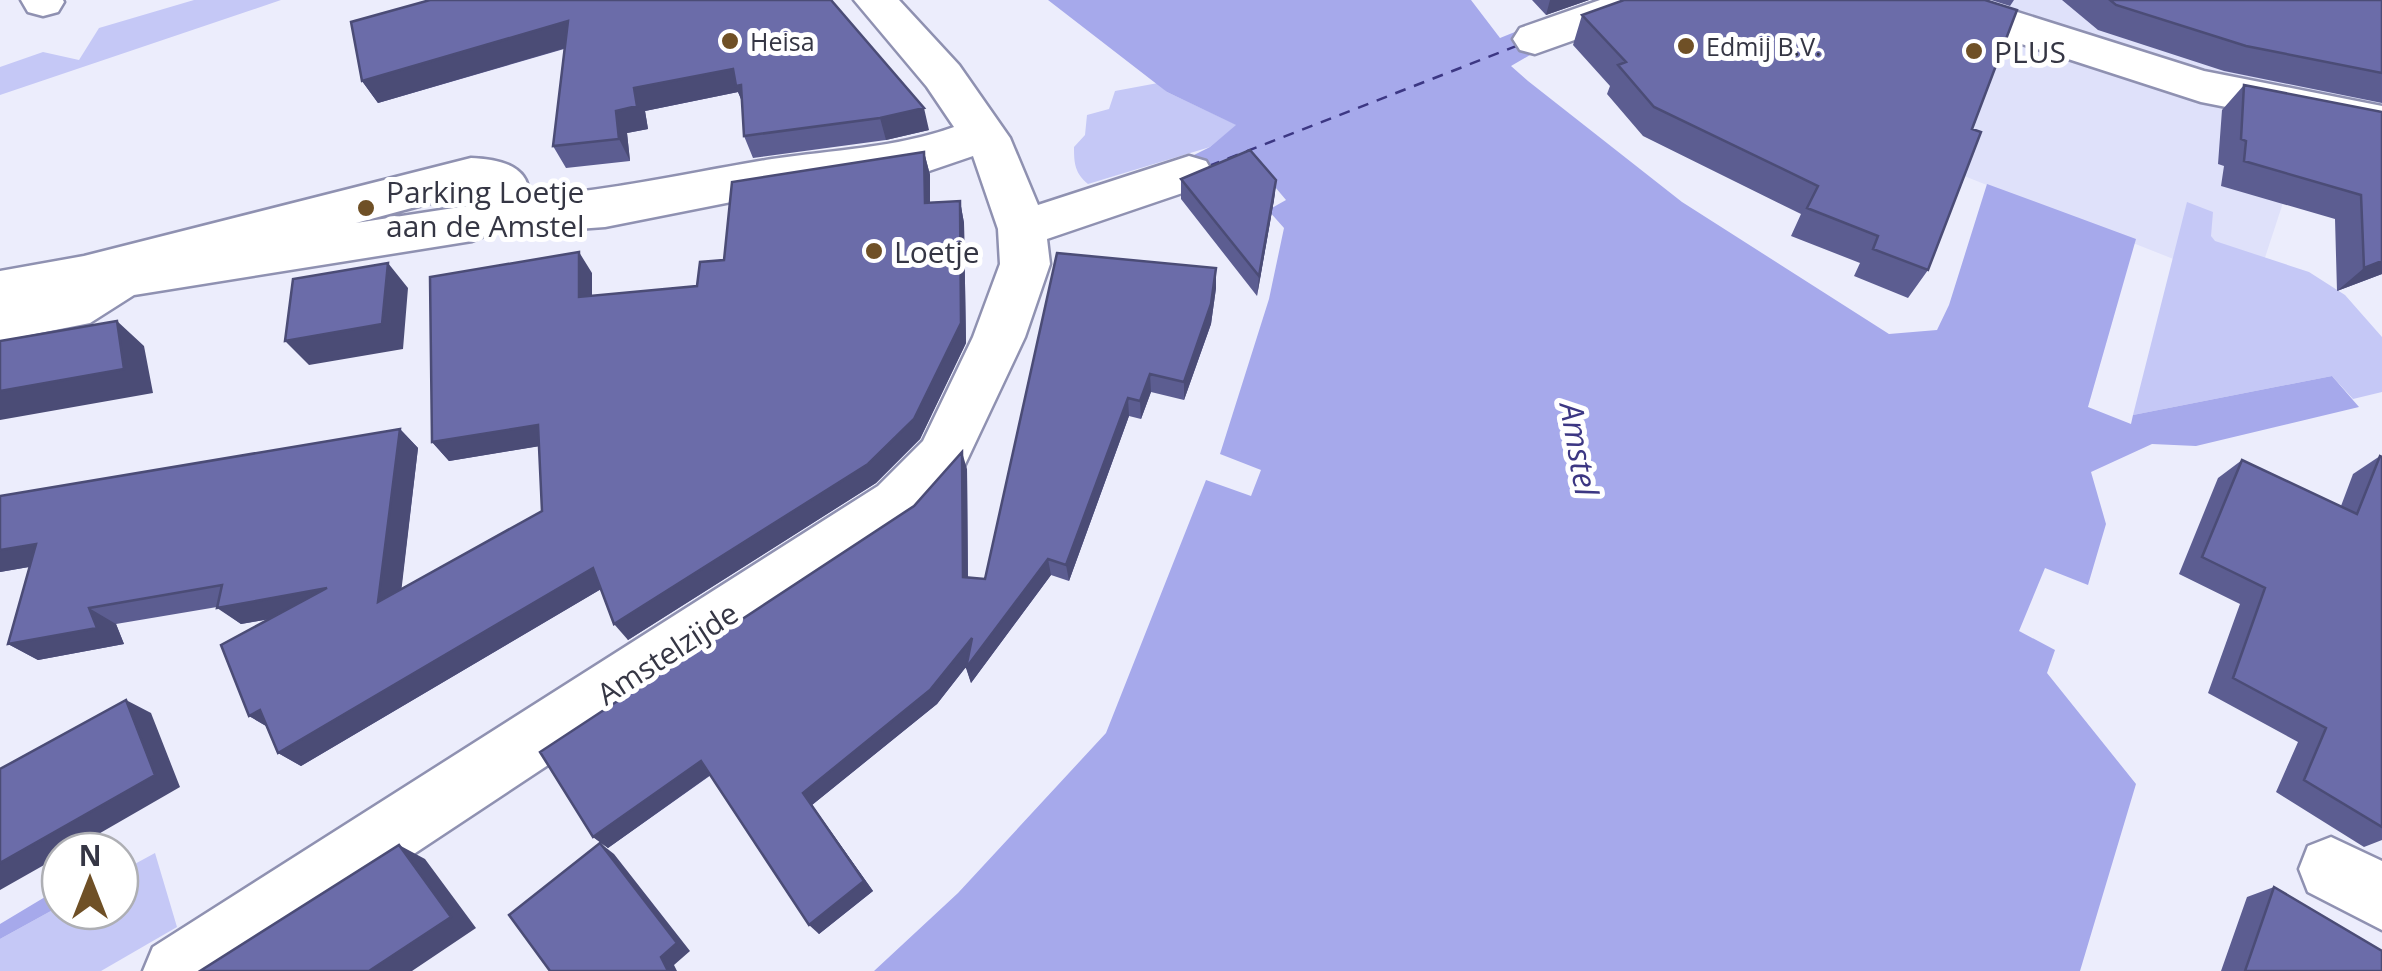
<svg xmlns="http://www.w3.org/2000/svg" width="2382" height="971" font-family="'Open Sans',sans-serif">
  <rect width="100%" height="100%" fill="#ecedfc"/>
  <!-- built -->
  <path fill="#dfe1fa" d="M 1951,0 L 2382,0 L 2382,166 L 2302,145 L 2254,291 L 1861,135 Z"/>
  <!-- green -->
  <path fill="#c5c8f6" d="M 194,0 L 281,0 L 0,95 L 0,67 L 43,52 L 79,60 L 99,28 Z
    M 1158,83 L 1167,92 L 1237,125 L 1210,147 L 1088,184 C 1075,173 1074,164 1074,147 L 1085,135 L 1087,115 L 1109,109 L 1115,91 Z
    M 2187,202 L 2213,212 L 2211,236 L 2215,241 L 2309,272 L 2345,295 L 2382,337 L 2382,392 L 2353,399 L 2332,376 L 2133,415 Z
    M 155,853 L 177,927 L 101,971 L 0,971 L 0,939 L 60,906 L 60,911 L 120,911 L 120,872 Z"/>
  <!-- water -->
  <path fill="#a6a9eb" d="M 1048,0 L 1471,0 L 1500,38 L 1527,27 L 1542,48 L 1511,66 L 1528,81 L 1682,202 L 1889,334 L 1937,330 L 1949,305 L 1987,184 L 2136,239 L 2088,407 L 2131,424 L 2133,415 L 2332,376 L 2359,407 L 2196,446 L 2152,444 L 2091,472 L 2106,524 L 2088,585 L 2045,568 L 2019,631 L 2055,650 L 2047,673 L 2136,784 L 2080,971 L 874,971 L 958,893 L 1106,733 L 1206,480 L 1251,496 L 1261,470 L 1220,454 L 1269,299 L 1284,228 L 1268,210 L 1286,200 L 1250,157 L 1194,180 L 1180,162 L 1210,147 L 1236,125 L 1167,92 Z
    M 60,888 L 60,906 L 0,939 L 0,924 Z"/>
  <g fill="none" stroke-linecap="round" stroke-linejoin="round">
    <!-- ferry -->
    <path stroke="#3c3783" stroke-width="2.5" stroke-dasharray="11 9" stroke-linecap="butt" d="M 1209,166 L 1519,45"/>
    <defs>
      <path id="minor" d="M 21,0 L 63,0 L 64,2 L 58,12 L 43,16 L 28,12 Z
        M 854,0 L 899,0 L 959,65 L 1010,138 L 1038,205 L 1189,156 L 1206,161 L 1213,173 L 1206,185 L 1047,239 L 1050,264 L 1025,337 L 961,473 L 918,520 L 237,971 L 143,971 L 153,947 L 878,486 L 923,441 L 973,337 L 1000,264 L 998,229 L 973,156 L 929,171 L 771,194 L 605,227 L 535,232 L 511,225 L 472,241 L 134,295 L 90,323 L 0,341 L 0,271 L 84,256 L 471,158 C 496,159 528,164 529,194 L 535,196 C 616,190 692,172 772,159 C 832,150 896,148 954,127 L 927,87 ZM 471,192 L 481,195 L 467,206 L 356,223 Z
        M 1600,0 L 1665,0 L 1659,10 L 1535,54 L 1520,50 L 1513,39 L 1520,28 Z
        M 1911,0 L 1979,0 L 2204,71 L 2382,106 L 2382,138 L 2201,102 L 1917,10 Z
        M 2331,837 L 2382,861 L 2382,930 L 2308,892 L 2299,869 L 2308,846 Z"/>
    </defs>
    <!-- minor casing -->
    <use href="#minor" stroke="#8f91b1" stroke-width="5"/>
    <!-- minor -->
    <use href="#minor" fill="#fff" fill-rule="evenodd"/>
  </g>
  <!-- wall -->
  <path fill="#5c5d91" d="M 430,0 L 929,130 L 886,140 L 753,158 L 744,136 L 742,101 L 738,92 L 645,111 L 648,129 L 627,133 L 630,161 L 566,168 L 553,146 L 564,49 L 378,103 L 362,81 Z
    M 1532,0 L 1589,0 L 1546,15 Z
    M 1991,0 L 2014,0 L 2010,6 Z
    M 2062,0 L 2382,0 L 2382,103 L 2224,71 L 2098,30 Z
    M 1582,15 L 1972,129 L 1928,270 L 1908,298 L 1854,276 L 1860,263 L 1791,236 L 1801,214 L 1643,136 L 1607,94 L 1610,86 L 1573,45 Z
    M 2244,85 L 2382,112 L 2382,274 L 2337,291 L 2335,219 L 2221,186 L 2224,166 L 2218,164 L 2222,110 Z
    M 924,152 L 930,175 L 930,202 L 960,201 L 964,223 L 966,343 L 920,439 L 876,483 L 628,640 L 601,589 L 301,766 L 278,753 L 266,726 L 249,716 L 270,619 L 241,624 L 217,607 L 116,624 L 124,644 L 38,660 L 8,644 L 29,567 L 0,572 L 0,496 L 400,429 L 418,448 L 401,589 L 542,511 L 539,446 L 449,461 L 432,442 L 592,273 L 592,296 L 697,286 L 724,260 Z
    M 1181,179 L 1276,180 L 1274,200 L 1257,296 L 1181,199 Z
    M 1216,268 L 1216,288 L 1211,324 L 1184,400 L 1151,392 L 1141,419 L 1129,416 L 1069,581 L 1051,575 L 971,683 L 966,667 L 937,704 L 812,805 L 873,891 L 819,934 L 711,775 L 608,848 L 593,837 L 914,506 L 967,469 L 968,577 L 985,579 Z
    M 2380,456 L 2382,457 L 2382,840 L 2364,847 L 2276,792 L 2298,742 L 2208,693 L 2240,604 L 2179,574 L 2218,478 L 2242,460 L 2341,506 L 2353,474 Z
    M 2274,887 L 2382,971 L 2221,971 L 2247,897 Z"/>
  <!-- shaded-wall -->
  <path fill="#4b4c76" d="M 1550,0 L 1589,0 L 1546,15 Z
    M 568,21 L 579,44 L 378,103 L 362,81 Z
    M 733,69 L 741,85 L 745,109 L 738,92 L 645,111 L 648,129 L 627,133 L 630,161 L 619,139 L 616,111 L 634,88 Z
    M 924,108 L 929,130 L 886,140 L 880,118 Z
    M 924,152 L 930,175 L 930,224 L 925,203 Z
    M 1276,180 L 1274,200 L 1257,296 L 1259,276 Z
    M 960,201 L 964,223 L 966,343 L 920,439 L 876,483 L 628,640 L 614,624 Z
    M 579,252 L 592,273 L 592,318 L 579,297 Z
    M 2382,261 L 2382,274 L 2337,291 L 2364,268 Z
    M 388,263 L 408,288 L 403,349 L 309,365 L 285,341 Z
    M 1216,268 L 1216,288 L 1211,324 L 1184,400 L 1184,382 Z
    M 117,321 L 144,346 L 153,393 L 0,420 L 0,391 Z
    M 1150,374 L 1151,392 L 1141,419 L 1140,401 Z
    M 1128,398 L 1129,416 L 1069,581 L 1066,565 Z
    M 538,425 L 553,444 L 449,461 L 432,442 Z
    M 400,429 L 418,448 L 398,619 L 378,602 Z
    M 962,452 L 967,469 L 968,592 L 963,577 Z
    M 36,544 L 63,561 L 0,572 L 0,550 Z
    M 1048,559 L 1051,575 L 971,683 L 966,668 L 976,654 L 937,704 L 812,805 L 873,891 L 819,934 L 809,925 L 803,793 L 972,638 Z
    M 593,568 L 608,585 L 301,766 L 278,753 Z
    M 327,588 L 348,605 L 241,624 L 217,608 Z
    M 89,608 L 116,624 L 124,644 L 38,660 L 8,644 Z
    M 126,700 L 151,713 L 180,787 L 69,851 L 60,851 L 60,856 L 0,890 L 0,863 Z
    M 260,710 L 273,730 L 249,716 Z
    M 701,761 L 713,773 L 608,848 L 593,837 Z
    M 600,843 L 614,854 L 690,951 L 674,965 L 677,971 L 668,971 Z
    M 399,845 L 425,859 L 476,928 L 412,971 L 369,971 Z"/>
  <!-- building -->
  <path fill="#6b6ca9" stroke="#4b4c76" stroke-width="2.5" d="M 430,0 L 831,0 L 924,108 L 880,118 L 744,136 L 741,85 L 736,86 L 733,69 L 634,88 L 637,106 L 616,111 L 619,139 L 553,146 L 568,21 L 362,81 L 351,22 Z
    M 1624,0 L 1985,0 L 2017,10 L 1972,129 L 1981,132 L 1928,270 L 1873,249 L 1878,236 L 1807,208 L 1818,186 L 1654,107 L 1618,65 L 1626,62 L 1582,15 Z
    M 2110,0 L 2382,0 L 2382,73 L 2246,46 L 2116,5 Z
    M 2244,85 L 2382,112 L 2382,261 L 2364,268 L 2361,195 L 2244,161 L 2246,141 L 2241,139 Z
    M 1250,150 L 1276,180 L 1259,276 L 1181,179 Z
    M 924,152 L 925,203 L 960,201 L 961,323 L 914,419 L 868,464 L 614,624 L 593,568 L 278,753 L 260,710 L 249,716 L 221,645 L 327,588 L 217,608 L 222,585 L 89,608 L 97,628 L 8,644 L 36,544 L 0,550 L 0,496 L 400,429 L 378,602 L 542,511 L 538,425 L 432,442 L 430,277 L 579,252 L 579,297 L 697,286 L 700,262 L 724,260 L 732,182 Z
    M 1057,253 L 1216,268 L 1211,304 L 1184,382 L 1150,374 L 1140,401 L 1128,398 L 1066,565 L 1048,559 L 966,668 L 972,638 L 930,690 L 803,793 L 864,881 L 809,925 L 701,761 L 593,837 L 540,752 L 914,506 L 962,452 L 963,577 L 985,579 Z
    M 388,263 L 382,324 L 285,341 L 293,279 Z
    M 117,321 L 124,369 L 0,391 L 0,341 Z
    M 2380,456 L 2382,457 L 2382,827 L 2304,780 L 2326,728 L 2233,678 L 2265,588 L 2202,557 L 2242,460 L 2357,514 Z
    M 126,700 L 155,775 L 0,863 L 0,769 Z
    M 600,843 L 677,943 L 661,957 L 668,971 L 550,971 L 509,915 Z
    M 399,845 L 451,917 L 369,971 L 200,971 Z
    M 2274,887 L 2382,951 L 2382,971 L 2245,971 Z"/>
  <!-- markers -->
  <g fill="#6f5026" stroke="#fff" stroke-width="4">
    <circle cx="730" cy="41" r="10"/>
    <circle cx="1686" cy="46" r="10"/>
    <circle cx="1974" cy="51" r="10"/>
    <circle cx="366" cy="208" r="10"/>
    <circle cx="874" cy="251" r="10"/>
  </g>
  <g text-anchor="middle" dominant-baseline="central" stroke-width="10" stroke-linejoin="round" paint-order="stroke">
    <!-- far-poi labels -->
    <g font-size="25" fill="#353644" stroke="#fff" text-anchor="start">
      <text x="750" y="41">Heisa</text>
      <text x="1706" y="46">Edmij B.V.</text>
    </g>
    <!-- poi labels -->
    <g font-size="30" fill="#353644" stroke="#fff" text-anchor="start">
      <text x="1994" y="51">PLUS</text>
      <text x="386" y="191">Parking Loetje<tspan x="386" dy="34">aan de Amstel</tspan></text>
      <text x="894" y="251">Loetje</text>
    </g>
    <!-- street labels -->
    <g font-size="30" fill="#353644" stroke="#fff">
      <text transform="translate(667 653) rotate(-33)">Amstelzijde</text>
    </g>
    <!-- water labels -->
    <g font-size="32" font-style="italic" fill="#3c3783" stroke="#fff">
      <text transform="translate(1580 449) rotate(80)">Amstel</text>
    </g>
  </g>
  <!-- north arrow -->
  <g transform="translate(90 881)"><circle r="48" fill="#ffffff" stroke="#aeafb4" stroke-width="2.5"/>
  <path d="M0-8L18 38L0 25L-18 38Z" fill="#6f5026"/>
  <text y="-15" font-size="28" font-weight="bold" text-anchor="middle" fill="#353644">N</text>
  </g>
</svg>
